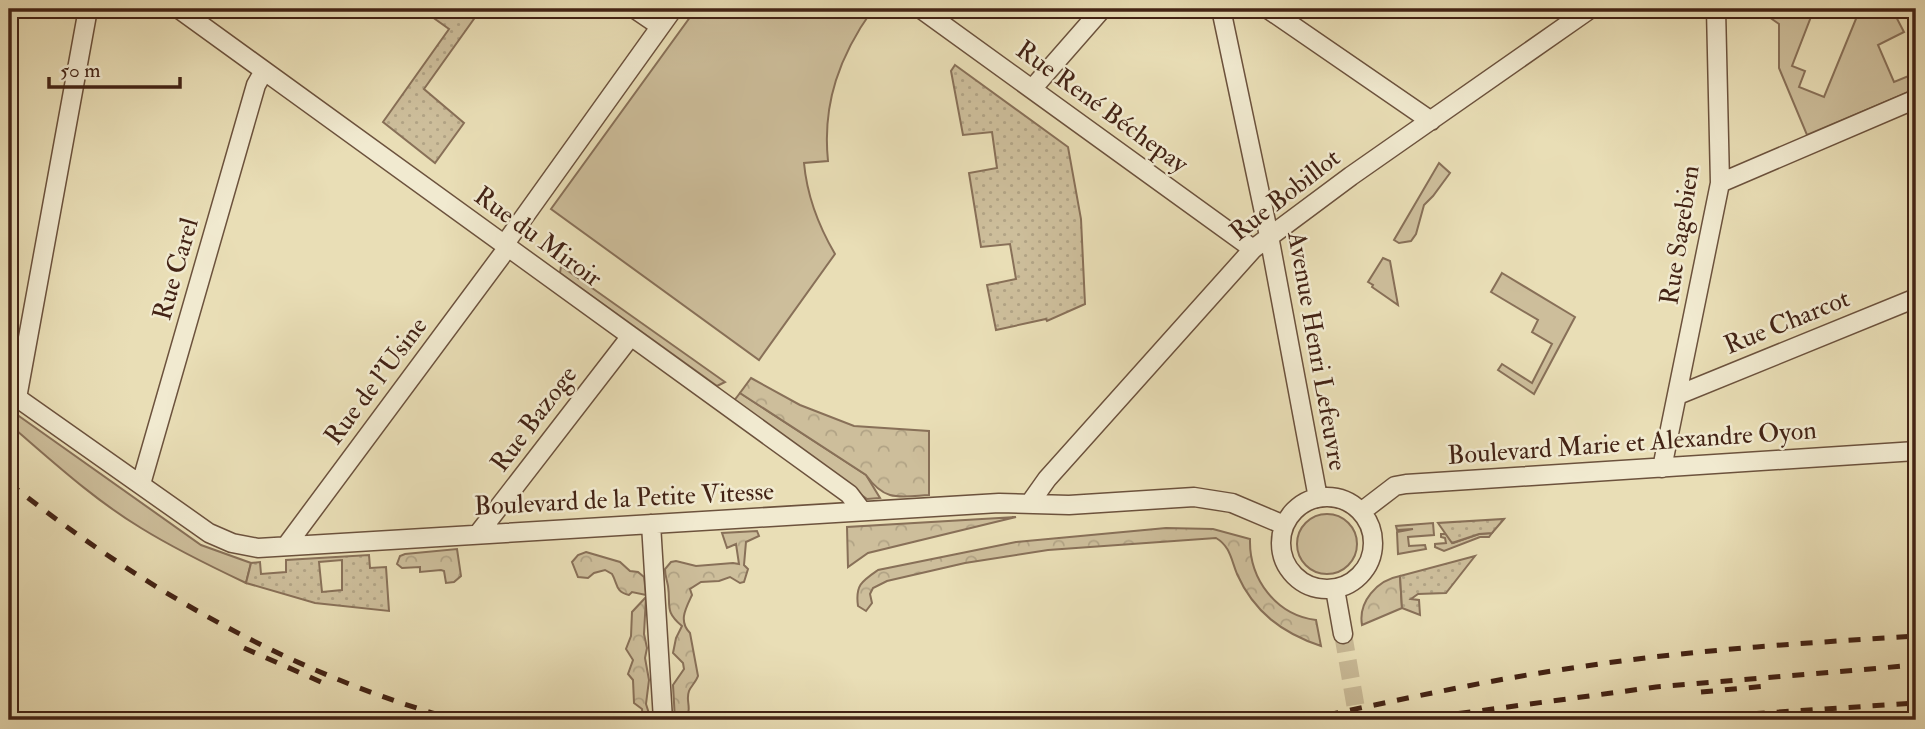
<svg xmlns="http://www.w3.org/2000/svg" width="1925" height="729" font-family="'IM FELL Double Pica',serif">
  <defs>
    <pattern id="forest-crowns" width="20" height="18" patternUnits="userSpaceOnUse" patternTransform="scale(1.75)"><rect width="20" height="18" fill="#cdbe9b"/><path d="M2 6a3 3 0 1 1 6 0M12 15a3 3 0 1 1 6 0" fill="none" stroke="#b1a385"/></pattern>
    <pattern id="park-dots" width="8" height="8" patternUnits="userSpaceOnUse" patternTransform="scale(1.75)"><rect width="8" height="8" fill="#cdbe9b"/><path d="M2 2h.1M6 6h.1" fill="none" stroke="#b1a385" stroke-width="1.8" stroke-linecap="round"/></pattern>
  </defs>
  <rect width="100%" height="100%" fill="#e9deb6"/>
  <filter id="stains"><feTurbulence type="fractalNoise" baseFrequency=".00286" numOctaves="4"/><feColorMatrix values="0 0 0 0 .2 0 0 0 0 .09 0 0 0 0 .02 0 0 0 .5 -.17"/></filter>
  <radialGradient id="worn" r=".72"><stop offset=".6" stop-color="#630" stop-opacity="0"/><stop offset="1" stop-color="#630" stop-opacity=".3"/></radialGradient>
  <!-- grass -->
  <path fill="#cdbe9b" stroke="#887058" stroke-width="2" d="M 696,9 L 873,9 C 840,55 822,103 828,161 L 804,163 C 807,196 818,225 835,254 L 759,360 L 551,209 Z
    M 1788,9 L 1814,9 L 1792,66 L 1805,71 L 1799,87 L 1824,97 L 1860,9 L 1892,9 L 1904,32 L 1878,45 L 1894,82 L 1916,73 L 1916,89 L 1807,135 L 1779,68 L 1779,24 L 1769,17 Z
    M 1439,163 L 1450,173 L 1433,196 L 1424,205 L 1416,234 L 1411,241 L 1399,243 L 1394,240 Z
    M 1383,258 L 1390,261 L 1398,305 L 1372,287 L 1373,285 L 1368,282 Z
    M 561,266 L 725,382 L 717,386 L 560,273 Z
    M 1502,273 L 1575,317 L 1534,394 L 1498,370 L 1502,364 L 1532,383 L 1552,344 L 1532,332 L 1538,320 L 1491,292 Z
    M 740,393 L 866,475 L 880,498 L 867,499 L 733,402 Z
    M 9,409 L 201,545 L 251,563 L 246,583 C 210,566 175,549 141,528 C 93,499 51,460 9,424 Z
    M1297 544a30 30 0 1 1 60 0a30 30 0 1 1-60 0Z
    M 1433,523 L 1434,535 L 1408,537 L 1409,546 L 1425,545 L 1426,549 L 1398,554 L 1397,532 L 1413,529 L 1397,530 L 1396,526 Z
    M 1492,533 L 1489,537 L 1480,537 L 1444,551 L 1435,547 L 1435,544 L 1446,543 L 1445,538 L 1441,537 L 1441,534 L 1446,534 L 1453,543 L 1479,534 Z"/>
  <!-- forest -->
  <path fill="url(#forest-crowns)" stroke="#887058" stroke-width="2" d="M 751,378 L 800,405 L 854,426 L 929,431 L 929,495 C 899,497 885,502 866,475 L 740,393 Z
    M 1016,517 L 868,553 L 848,567 L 847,527 Z
    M 1166,528 L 1213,529 L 1250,539 C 1249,579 1276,615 1316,620 L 1321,646 C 1282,633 1254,612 1237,574 C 1231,559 1230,546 1216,538 L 1048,550 L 965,563 L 887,581 L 873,588 L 870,594 L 872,603 L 866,611 L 858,606 C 855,585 862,581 878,570 L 1016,542 Z
    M 757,531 L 759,536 L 746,542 L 744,565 L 748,569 L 744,582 L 740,583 L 730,577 L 719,581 L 701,582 L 690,589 L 692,595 C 686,608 678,621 690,633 L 698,676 C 696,682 691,686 689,691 C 685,702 693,707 685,720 L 675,720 L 673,685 L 684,669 L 683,663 L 673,653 L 676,638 L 682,626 C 664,611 671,606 668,586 C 667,580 665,576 665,569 L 671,562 L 676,561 L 696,566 L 733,563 L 739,564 L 736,544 L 727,548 L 722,533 Z
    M 457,549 L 461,576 L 454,582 L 446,583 L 444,571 L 441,570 L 420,572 L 420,567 L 402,568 L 397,564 L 400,556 L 405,554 Z
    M 586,552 L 620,562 L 630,571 L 638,572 L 644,577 L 646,595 L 632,592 L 629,595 C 615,592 618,584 612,574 L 605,570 L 594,573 L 588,578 L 578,577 L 572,562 L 578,555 Z
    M 1400,576 L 1402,608 L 1362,625 C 1358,602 1377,580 1400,576 Z
    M 646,597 L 644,634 L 647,648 L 645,658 L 649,680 L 646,704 L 651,720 L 643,720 L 642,709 L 634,703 L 633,680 L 628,674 L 633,660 L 626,649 L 631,636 L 632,612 Z"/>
  <!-- park -->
  <path fill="url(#park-dots)" stroke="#887058" stroke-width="2" fill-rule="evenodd" d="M 421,9 L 481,9 L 424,89 L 464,123 L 435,163 L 383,122 L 449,29 Z
    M 955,65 L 1068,147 L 1081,219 L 1085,304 L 1047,321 L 1046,319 L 996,330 L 987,285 L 1016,279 L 1010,244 L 981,247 L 969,173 L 997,168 L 992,132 L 963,135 L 951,71 Z
    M 1504,519 L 1492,533 L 1479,534 L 1452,543 L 1438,523 Z
    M 369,555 L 370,568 L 386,567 L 389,611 L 315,603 L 246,583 L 251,563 L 260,562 L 261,574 L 286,572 L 286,560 ZM 342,560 L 342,590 L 322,592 L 319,562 Z
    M 1475,556 L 1446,593 L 1418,594 L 1411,599 L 1419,600 L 1420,615 L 1402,608 L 1400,576 Z"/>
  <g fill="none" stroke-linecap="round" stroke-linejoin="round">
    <!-- street-tunnel -->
    <path stroke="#c8b996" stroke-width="18" stroke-dasharray="18 9" stroke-linecap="butt" d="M 1343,634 L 1358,720"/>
    <defs>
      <path id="street" d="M 179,9 L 849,494 L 862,511
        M 635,9 L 660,26
        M 921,9 L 1253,249
        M 1221,9 L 1269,236 L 1318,498
        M 1268,9 L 1431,121
        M 1032,89 L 1102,9
        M 1720,183 L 1916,99
        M 504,245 L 673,9
        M 9,392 L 209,533 L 232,543 L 258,548 L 999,503 L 1069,505 L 1194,497 L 1232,503 L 1284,525
        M 1678,395 L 1916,298
        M 17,398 L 88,9
        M 1662,468 L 1720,183 L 1716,9
        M 141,484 L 256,85 L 264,71
        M1281 543a46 46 0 1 1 92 0a46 46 0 1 1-92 0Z
        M 1030,503 L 1047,479 L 1253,249 L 1351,176 L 1590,9
        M 1361,512 L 1395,486 L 1406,484 L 1916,451
        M 651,524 L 663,720
        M 478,534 L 631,336
        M 286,546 L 508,247
        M 1335,589 L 1343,634"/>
    </defs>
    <!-- street casing -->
    <use href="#street" stroke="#6c523d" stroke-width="21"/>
    <!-- street -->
    <use href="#street" stroke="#f1ead0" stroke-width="18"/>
    <!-- rail -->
    <path stroke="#432315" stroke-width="5" stroke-dasharray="12 12" stroke-linecap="butt" d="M 9,483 C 141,588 293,675 457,720
      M 244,648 L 321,682
      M 1701,692 L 1767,686
      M 1303,720 C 1395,701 1486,680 1579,667 C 1690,650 1804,643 1916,636
      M 1411,720 L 1656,687 L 1916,665
      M 1657,720 L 1916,703"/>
  </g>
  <g text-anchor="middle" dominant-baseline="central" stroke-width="5" stroke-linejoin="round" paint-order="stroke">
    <!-- street labels -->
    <g font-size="26" fill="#432315" stroke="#f1ead0">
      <text transform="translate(1102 107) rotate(36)">Rue René Béchepay</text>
      <text transform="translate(1285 195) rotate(-38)">Rue Bobillot</text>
      <text transform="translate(1680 235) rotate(-81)">Rue Sagebien</text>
      <text transform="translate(538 237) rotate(36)">Rue du Miroir</text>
      <text transform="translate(176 269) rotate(-74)">Rue Carel</text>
      <text transform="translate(1787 322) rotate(-22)">Rue Charcot</text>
      <text transform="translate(1317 351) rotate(80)">Avenue Henri Lefeuvre</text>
      <text transform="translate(376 381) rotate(-53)">Rue de l'Usine</text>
      <text transform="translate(534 419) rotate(-53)">Rue Bazoge</text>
      <text transform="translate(1632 443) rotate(-4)">Boulevard Marie et Alexandre Oyon</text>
      <text transform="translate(624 499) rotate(-3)">Boulevard de la Petite Vitesse</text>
    </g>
  </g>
  <!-- margin -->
  <rect width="1925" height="729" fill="none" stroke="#e9deb6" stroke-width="35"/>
  <rect x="10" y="10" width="1904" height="708" fill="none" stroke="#432315" stroke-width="3.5"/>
  <rect x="18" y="18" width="1890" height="694" fill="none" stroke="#432315" stroke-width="2"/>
  <!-- scale -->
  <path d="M49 77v10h131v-10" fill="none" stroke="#432315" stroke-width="3.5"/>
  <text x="60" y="77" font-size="21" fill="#432315" stroke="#f1ead0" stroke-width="5" paint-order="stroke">50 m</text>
  <rect width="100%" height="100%" filter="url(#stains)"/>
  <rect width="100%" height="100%" fill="url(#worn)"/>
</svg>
